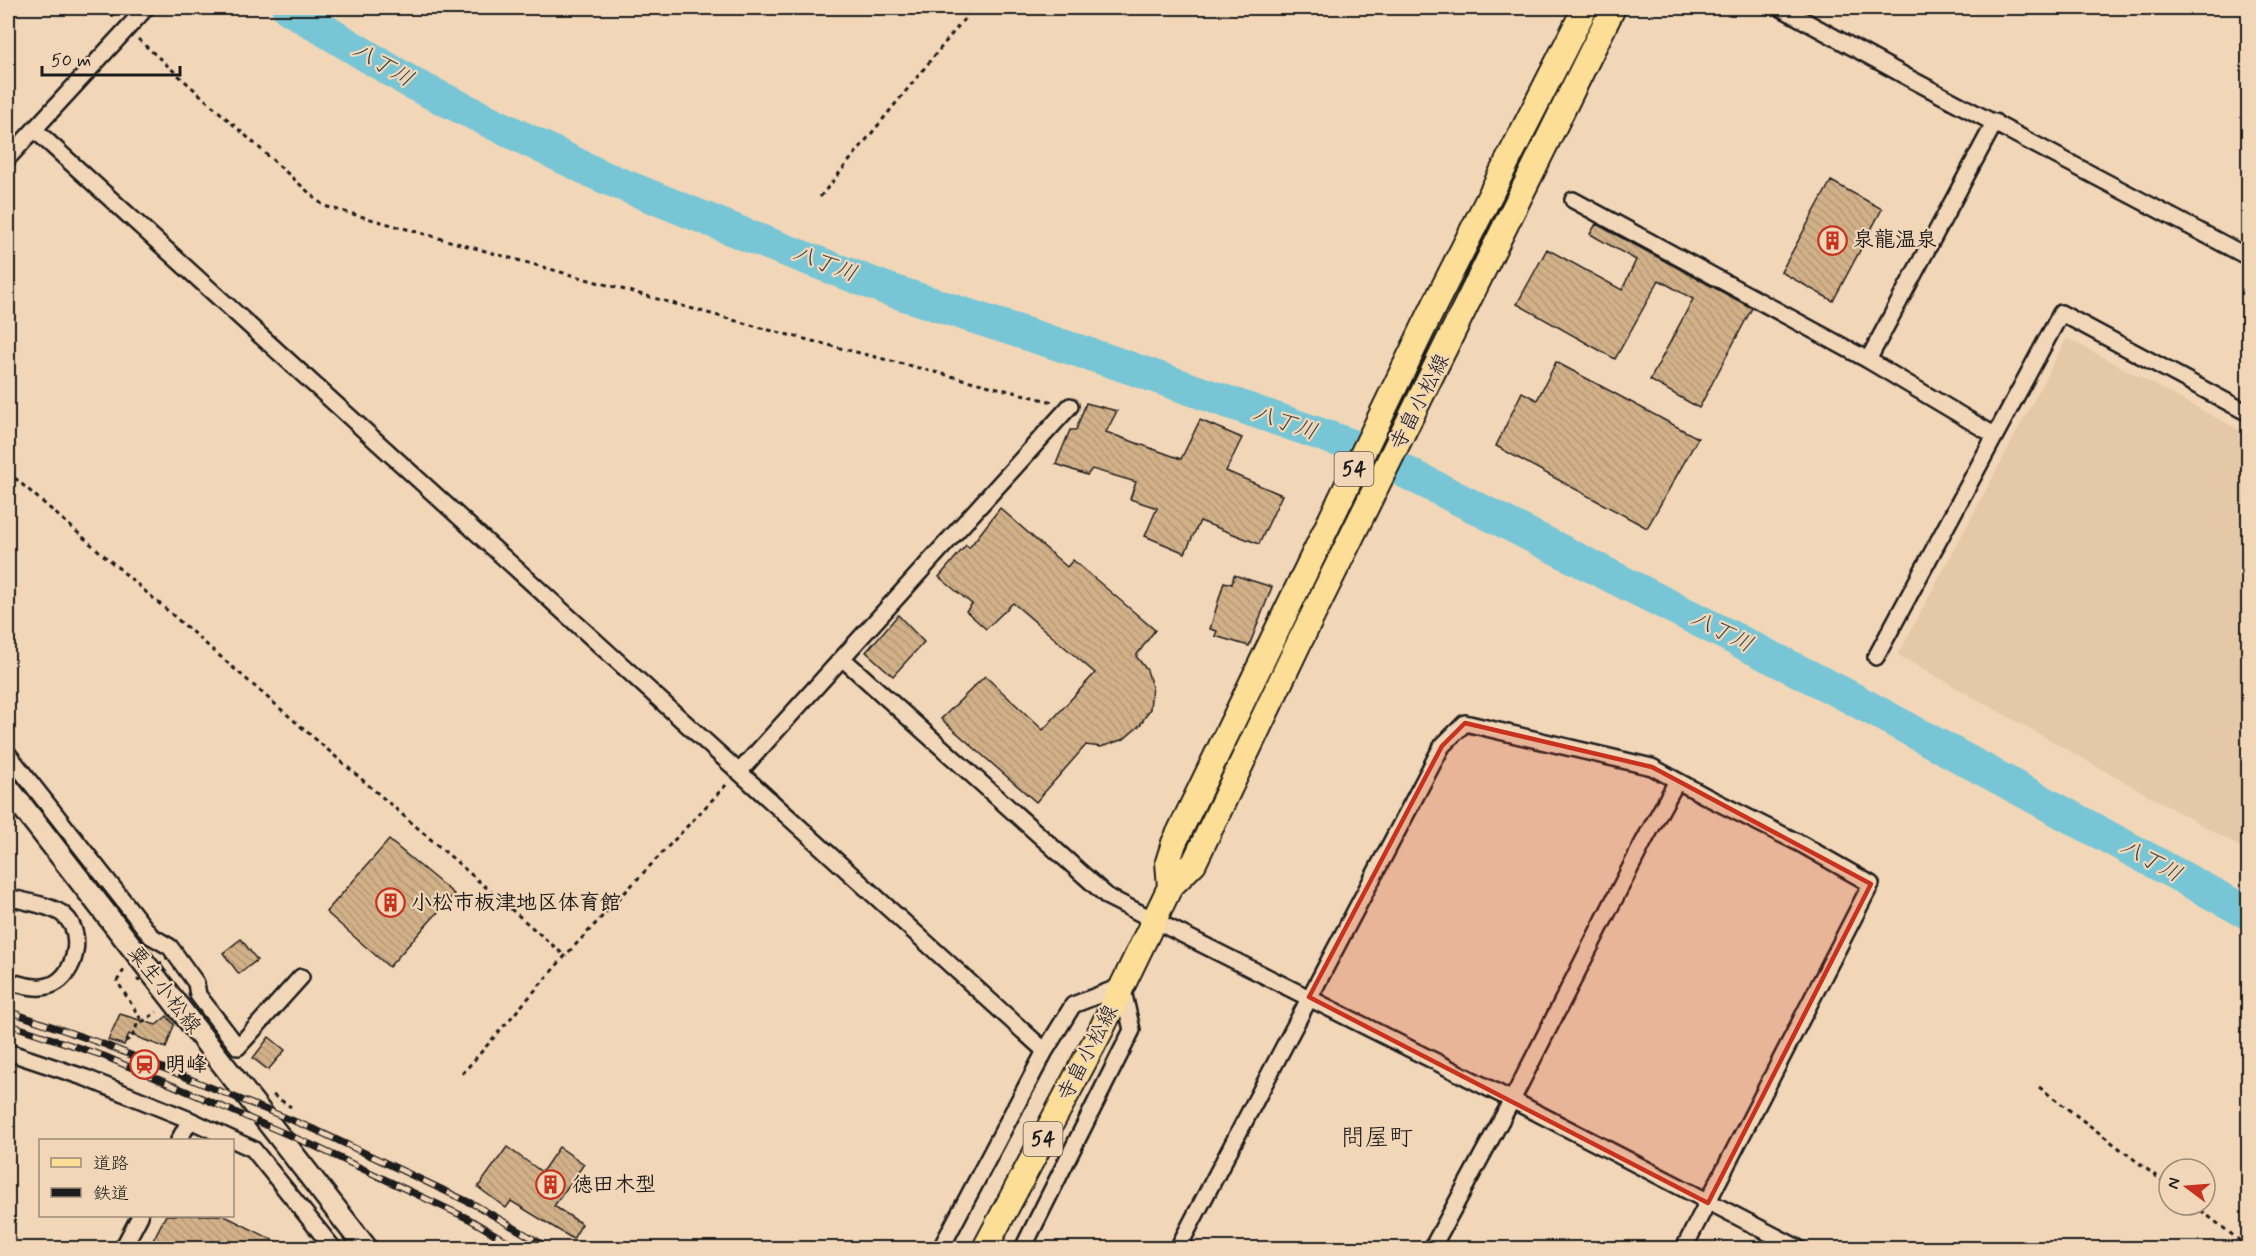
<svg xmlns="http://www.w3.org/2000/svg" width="2256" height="1256" font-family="Mynerve,'Klee One',sans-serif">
  <defs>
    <pattern id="building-back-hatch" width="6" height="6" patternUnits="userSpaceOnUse" patternTransform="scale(1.5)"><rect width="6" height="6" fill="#d2b189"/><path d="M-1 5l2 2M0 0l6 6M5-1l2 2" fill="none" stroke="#b49876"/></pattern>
  </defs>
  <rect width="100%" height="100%" fill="#f2d6b8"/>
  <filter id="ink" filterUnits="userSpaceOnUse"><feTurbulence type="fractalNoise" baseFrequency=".0167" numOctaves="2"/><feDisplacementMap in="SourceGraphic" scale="12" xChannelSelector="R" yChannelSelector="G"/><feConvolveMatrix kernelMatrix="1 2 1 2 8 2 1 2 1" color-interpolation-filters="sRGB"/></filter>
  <g filter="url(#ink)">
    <!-- built -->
    <path fill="#e4c8a7" d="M 2067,338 L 2248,435 L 2248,851 L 1898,655 Z"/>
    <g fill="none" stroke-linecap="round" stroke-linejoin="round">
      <!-- river -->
      <path stroke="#78c6d5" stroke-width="33" d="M 288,8 L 415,85 L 601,176 L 751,237 L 887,289 L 1113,362 L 1354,446 L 1844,694 L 2248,913"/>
    </g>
    <!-- building -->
    <path fill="url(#building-back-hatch)" stroke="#1c1c1c" stroke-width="1.5" d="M 1831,181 L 1882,209 L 1833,301 L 1781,272 Z
      M 1596,224 L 1752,308 L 1699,408 L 1650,380 L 1693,299 L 1659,280 L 1615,359 L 1517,304 L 1547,249 L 1622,290 L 1636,260 L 1590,234 Z
      M 1556,362 L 1698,438 L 1647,528 L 1496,446 L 1522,392 L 1537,400 Z
      M 1086,403 L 1117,411 L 1106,432 L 1181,459 L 1200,420 L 1242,438 L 1226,471 L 1282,495 L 1259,544 L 1200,521 L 1185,553 L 1145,536 L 1157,508 L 1130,499 L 1136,482 L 1092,469 L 1087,475 L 1056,464 L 1070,430 L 1076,430 Z
      M 1000,508 L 1067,567 L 1073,560 L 1155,630 L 1136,656 L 1147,670 L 1152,687 L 1150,709 L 1140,725 L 1124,739 L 1101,747 L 1086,745 L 1036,802 L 941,719 L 985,676 L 1043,730 L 1095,673 L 1013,603 L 986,629 L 966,611 L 972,604 L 939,577 L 966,545 L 969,548 Z
      M 1234,575 L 1272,587 L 1249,646 L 1215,636 L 1217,631 L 1210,629 L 1224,582 L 1232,584 Z
      M 898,615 L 924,642 L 893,676 L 866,652 Z
      M 389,840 L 454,894 L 389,967 L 326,912 Z
      M 241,939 L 257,960 L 239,974 L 223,953 Z
      M 120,1014 L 156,1025 L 167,1016 L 174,1025 L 166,1048 L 129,1034 L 124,1045 L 108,1040 Z
      M 269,1037 L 285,1050 L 268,1070 L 253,1058 Z
      M 507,1147 L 542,1172 L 559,1147 L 584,1164 L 554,1206 L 582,1224 L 573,1239 L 511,1201 L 506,1208 L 478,1187 Z
      M 166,1215 L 223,1215 L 289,1248 L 149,1248 Z"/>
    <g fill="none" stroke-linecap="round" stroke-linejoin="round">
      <defs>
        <path id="minor" d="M 1781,8 L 1909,78 L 2248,257
          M 35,130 L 1045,1051
          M 8,158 L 146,8
          M 1573,200 L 1868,360 L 1995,122
          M 1868,360 L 1994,435
          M 1876,657 L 2061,313 L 2248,413
          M 842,658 L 1108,897 L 1512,1100 L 1798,1248
          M 8,754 L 151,936 L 170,947 L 196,983 L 198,995 L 238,1047 L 301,977
          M 740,771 L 1070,406
          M 8,897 C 25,902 46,904 61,913 C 84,928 78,968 57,982 C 42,992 23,985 8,981
          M 8,1052 L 86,1078 L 190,1120 L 253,1149 L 333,1248
          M 179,1140 L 190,1120
          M 123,1248 L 140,1216
          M 941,1248 L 1045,1051 L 1073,1005 L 1122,986 L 1132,1030 L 1023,1248
          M 1178,1248 L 1442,746 L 1465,723 L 1652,767 L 1709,798 L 1801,844 L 1871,884 L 1684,1248
          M 1432,1248 L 1512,1100 L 1644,841 L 1677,781"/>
        <path id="secondary" d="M 8,788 L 366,1248"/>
        <path id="primary" d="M 1170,887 L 1168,862 L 1174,843 L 1435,304 L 1585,8
          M 985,1248 L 1101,1030 L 1170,887 L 1194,863 L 1298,645 L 1613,8"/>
      </defs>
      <!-- minor casing -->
      <use href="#minor" stroke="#1c1c1c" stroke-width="20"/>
      <!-- secondary casing -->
      <use href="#secondary" stroke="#1c1c1c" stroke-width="26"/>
      <!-- primary casing -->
      <use href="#primary" stroke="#1c1c1c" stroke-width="28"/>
      <!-- path -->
      <path stroke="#1c1c1c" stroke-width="3" stroke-dasharray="4.5 4.5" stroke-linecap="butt" d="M 103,8 L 115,18
        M 138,39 L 324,206 L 765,329 L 1053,402
        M 820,197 L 973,8
        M 8,472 L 565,956
        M 124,970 L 117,981 L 142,1021
        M 125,1041 L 132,1038 L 137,1025 L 157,1012
        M 462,1074 L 565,956 L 728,783
        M 2039,1087 L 2169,1186
        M 273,1095 L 291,1107
        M 2194,1205 L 2248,1247"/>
      <!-- minor -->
      <use href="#minor" stroke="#f2d6b8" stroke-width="15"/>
      <!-- secondary -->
      <use href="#secondary" stroke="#f2d6b8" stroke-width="21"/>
      <!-- primary -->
      <use href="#primary" stroke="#fcde96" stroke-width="24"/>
      <defs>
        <path id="rail" d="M 8,1011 L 106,1045 L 316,1130 L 477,1206 L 549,1248
          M 8,1024 L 104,1056 L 312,1145 L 469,1219 L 518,1248"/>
      </defs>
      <!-- rail casing -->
      <use href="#rail" stroke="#1c1c1c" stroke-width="7"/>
      <!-- rail -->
      <use href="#rail" stroke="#f2d6b8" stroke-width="4.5" stroke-dasharray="14" stroke-linecap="butt"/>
      <!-- path-bridge -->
      <path stroke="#1c1c1c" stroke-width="3" stroke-dasharray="4.5 4.5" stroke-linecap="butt" d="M 137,981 L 167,958"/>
    </g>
  </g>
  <!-- marked area -->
  <path fill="#c8321e" fill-opacity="0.2" stroke="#c8321e" stroke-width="4.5" stroke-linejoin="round" d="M 1465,723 L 1652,767 L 1871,884 L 1708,1203 L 1309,997 L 1442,746 Z"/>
  <!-- icons -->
  <defs>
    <symbol id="building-ring" viewBox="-11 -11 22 22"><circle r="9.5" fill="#f2d6b8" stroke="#c8321e" stroke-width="1.5"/><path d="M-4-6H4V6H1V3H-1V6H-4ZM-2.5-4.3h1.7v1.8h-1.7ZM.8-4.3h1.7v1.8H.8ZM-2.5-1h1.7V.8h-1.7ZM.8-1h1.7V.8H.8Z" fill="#c8321e"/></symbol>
    <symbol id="station-ring" viewBox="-11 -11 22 22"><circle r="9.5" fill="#f2d6b8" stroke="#c8321e" stroke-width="1.5"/><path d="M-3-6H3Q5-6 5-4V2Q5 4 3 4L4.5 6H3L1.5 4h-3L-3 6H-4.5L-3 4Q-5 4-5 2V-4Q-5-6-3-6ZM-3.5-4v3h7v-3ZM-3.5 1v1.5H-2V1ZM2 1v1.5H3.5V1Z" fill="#c8321e"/></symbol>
  </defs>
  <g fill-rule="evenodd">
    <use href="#building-ring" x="1816" y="224" width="33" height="33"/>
    <use href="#building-ring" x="374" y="886" width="33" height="33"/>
    <use href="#station-ring" x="128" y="1048" width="33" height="33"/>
    <use href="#building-ring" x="534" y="1168" width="33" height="33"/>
  </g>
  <g text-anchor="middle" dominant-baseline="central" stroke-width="4.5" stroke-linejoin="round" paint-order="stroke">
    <!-- shield labels -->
    <g fill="#f2d6b8" stroke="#5c544b" stroke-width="1.5">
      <rect x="1334.5" y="452" width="39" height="34" rx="4.5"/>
      <rect x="1023.5" y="1122" width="39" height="34" rx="4.5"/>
    </g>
    <g font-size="20" font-weight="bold" fill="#1c1c1c">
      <text x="1354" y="469">54</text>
      <text x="1043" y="1139">54</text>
    </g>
    <!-- poi labels -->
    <g font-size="21" font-weight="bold" fill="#1c1c1c" stroke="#f2d6b8" text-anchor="start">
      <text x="1853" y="240">泉龍温泉</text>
      <text x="411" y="903">小松市板津地区体育館</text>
      <text x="165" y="1065">明峰</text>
      <text x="572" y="1185">徳田木型</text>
    </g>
    <!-- street labels -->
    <g font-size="21" fill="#1c1c1c" stroke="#f2d6b8">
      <text transform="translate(1420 402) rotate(-63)">寺畠小松線</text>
      <text transform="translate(164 990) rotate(52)">粟生小松線</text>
      <text transform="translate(1088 1053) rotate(-62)">寺畠小松線</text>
    </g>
    <!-- water labels -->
    <g font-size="22" font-style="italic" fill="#33464a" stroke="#f2d6b8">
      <text transform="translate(383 65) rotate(31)">八丁川</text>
      <text transform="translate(825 264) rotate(21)">八丁川</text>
      <text transform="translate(1285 423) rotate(19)">八丁川</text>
      <text transform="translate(1722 632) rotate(27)">八丁川</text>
      <text transform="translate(2151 861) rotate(29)">八丁川</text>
    </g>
    <!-- quarter labels -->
    <g font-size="24" fill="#1c1c1c" stroke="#f2d6b8">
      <text x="1377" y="1138">問屋町</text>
    </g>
  </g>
  <!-- margin -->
  <rect width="2256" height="1256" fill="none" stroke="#f2d6b8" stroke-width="30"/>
  <rect x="15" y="15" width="2226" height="1226" fill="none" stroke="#1c1c1c" stroke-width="2" filter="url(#ink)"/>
  <!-- legend -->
  <rect x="39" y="1139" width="195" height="78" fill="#f2d6b8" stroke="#9c8c7a" stroke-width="1.5"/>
  <rect x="51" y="1158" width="30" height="9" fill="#fcde96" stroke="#9c8c7a" stroke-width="1.5"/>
  <text x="93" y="1169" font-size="18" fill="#1c1c1c">道路</text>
  <rect x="51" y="1188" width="30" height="9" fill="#1c1c1c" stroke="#9c8c7a" stroke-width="1.5"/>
  <text x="93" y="1199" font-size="18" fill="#1c1c1c">鉄道</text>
  <!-- north arrow -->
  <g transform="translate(2187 1187) rotate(286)"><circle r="28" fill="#f2d6b8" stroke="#9c8c7a" stroke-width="1.5"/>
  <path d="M0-4.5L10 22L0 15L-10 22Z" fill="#c8321e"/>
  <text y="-9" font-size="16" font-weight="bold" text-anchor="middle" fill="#1c1c1c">N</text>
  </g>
  <!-- scale -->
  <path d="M42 66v9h138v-9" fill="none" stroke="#1c1c1c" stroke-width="3"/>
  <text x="51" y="66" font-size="18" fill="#1c1c1c" stroke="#f2d6b8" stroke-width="4.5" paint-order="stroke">50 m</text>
</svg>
